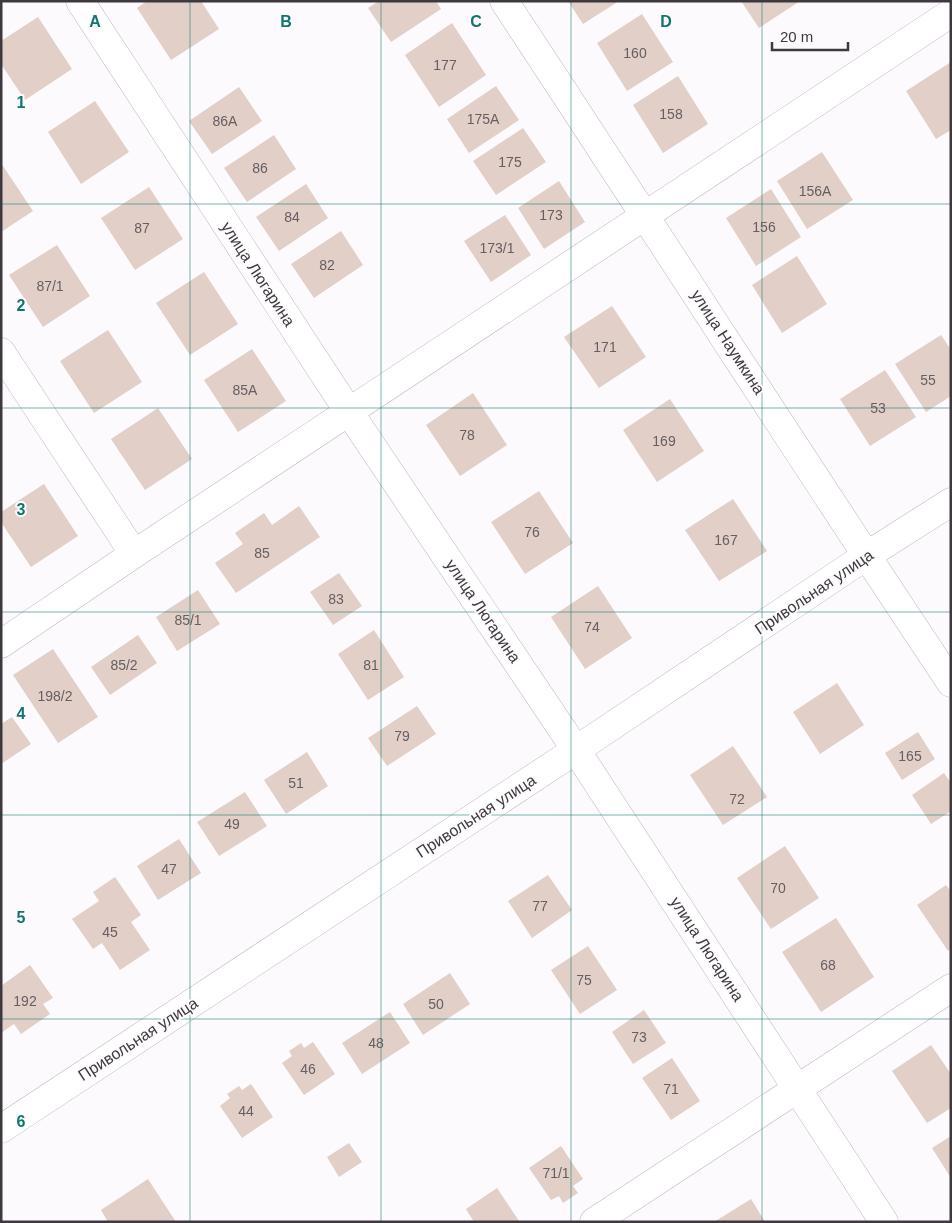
<svg xmlns="http://www.w3.org/2000/svg" width="952" height="1223" font-family="Helvetica,sans-serif">
  <rect width="100%" height="100%" fill="#fcfafd"/>
  <!-- building -->
  <path fill="#e1cfc8" d="M 147,1 L 201,1 L 219,29 L 171,60 L 137,8 Z
    M 379,1 L 436,1 L 441,9 L 391,42 L 368,8 Z
    M 568,1 L 619,1 L 583,24 Z
    M 741,1 L 800,1 L 759,28 Z
    M 642,14 L 673,62 L 627,91 L 597,43 Z
    M 38,17 L 72,69 L 25,100 L 1,64 L 1,41 Z
    M 452,23 L 486,75 L 439,107 L 405,55 Z
    M 951,62 L 951,130 L 936,139 L 906,91 Z
    M 678,76 L 708,124 L 663,153 L 633,105 Z
    M 496,86 L 519,120 L 469,153 L 447,119 Z
    M 239,87 L 262,121 L 212,154 L 189,121 Z
    M 95,101 L 129,152 L 81,184 L 48,132 Z
    M 523,128 L 546,162 L 496,195 L 473,161 Z
    M 274,135 L 296,169 L 247,202 L 224,168 Z
    M 822,152 L 853,200 L 807,229 L 777,181 Z
    M 1,163 L 33,211 L 1,232 Z
    M 559,181 L 585,222 L 544,249 L 518,208 Z
    M 306,184 L 328,218 L 279,251 L 256,217 Z
    M 149,187 L 183,239 L 135,270 L 101,218 Z
    M 771,189 L 801,237 L 756,266 L 726,218 Z
    M 505,215 L 531,255 L 491,282 L 464,241 Z
    M 341,231 L 363,265 L 314,298 L 291,264 Z
    M 57,245 L 90,296 L 43,327 L 9,275 Z
    M 797,256 L 827,304 L 782,333 L 752,285 Z
    M 204,272 L 238,324 L 190,355 L 156,303 Z
    M 612,306 L 646,357 L 599,388 L 564,337 Z
    M 108,330 L 142,382 L 94,413 L 60,361 Z
    M 941,335 L 951,350 L 951,396 L 926,412 L 895,364 Z
    M 252,349 L 286,401 L 238,432 L 204,380 Z
    M 885,370 L 916,417 L 870,446 L 840,399 Z
    M 473,393 L 507,445 L 460,476 L 426,425 Z
    M 670,399 L 704,451 L 657,482 L 623,430 Z
    M 158,408 L 192,459 L 145,490 L 111,439 Z
    M 44,484 L 78,536 L 31,567 L 1,522 L 1,512 Z
    M 539,491 L 573,543 L 525,574 L 491,522 Z
    M 733,499 L 767,551 L 719,581 L 685,530 Z
    M 299,506 L 320,537 L 236,593 L 215,563 L 243,544 L 235,533 L 264,513 L 272,525 Z
    M 339,573 L 362,606 L 333,625 L 310,592 Z
    M 598,586 L 632,638 L 585,669 L 551,617 Z
    M 198,590 L 220,624 L 177,651 L 156,617 Z
    M 374,630 L 404,677 L 368,700 L 338,654 Z
    M 138,635 L 157,663 L 110,695 L 91,667 Z
    M 53,649 L 98,717 L 58,743 L 13,675 Z
    M 837,683 L 864,725 L 820,754 L 793,712 Z
    M 417,706 L 436,734 L 387,766 L 368,738 Z
    M 12,717 L 31,744 L 1,764 L 1,724 Z
    M 918,732 L 935,759 L 902,780 L 885,753 Z
    M 733,746 L 767,797 L 723,825 L 690,775 Z
    M 307,752 L 328,786 L 286,814 L 264,780 Z
    M 944,773 L 951,783 L 951,811 L 931,824 L 912,795 Z
    M 245,792 L 267,826 L 219,856 L 197,822 Z
    M 179,839 L 201,873 L 158,900 L 137,866 Z
    M 785,846 L 819,898 L 771,929 L 737,878 Z
    M 548,875 L 572,910 L 532,938 L 508,901 Z
    M 115,877 L 141,915 L 131,922 L 150,950 L 120,970 L 102,943 L 93,949 L 72,919 L 99,901 L 93,892 Z
    M 946,885 L 951,891 L 951,949 L 948,951 L 917,905 Z
    M 836,918 L 874,977 L 821,1012 L 782,952 Z
    M 588,946 L 617,990 L 580,1014 L 551,970 Z
    M 30,965 L 53,998 L 43,1004 L 50,1014 L 21,1034 L 14,1024 L 1,1033 L 1,986 Z
    M 450,973 L 470,1004 L 423,1035 L 403,1004 Z
    M 644,1010 L 666,1043 L 633,1064 L 612,1032 Z
    M 390,1012 L 410,1043 L 362,1074 L 342,1043 Z
    M 313,1042 L 335,1074 L 304,1095 L 282,1063 L 292,1056 L 289,1051 L 301,1043 L 304,1048 Z
    M 931,1045 L 951,1074 L 951,1108 L 927,1123 L 892,1071 Z
    M 672,1058 L 700,1101 L 671,1120 L 642,1078 Z
    M 251,1084 L 273,1117 L 242,1138 L 220,1106 L 230,1098 L 227,1094 L 239,1086 L 242,1090 Z
    M 951,1136 L 951,1178 L 932,1148 Z
    M 349,1143 L 362,1162 L 339,1177 L 327,1157 Z
    M 561,1146 L 583,1179 L 573,1186 L 578,1193 L 563,1203 L 559,1196 L 551,1200 L 529,1168 Z
    M 148,1179 L 176,1222 L 108,1222 L 101,1210 Z
    M 497,1188 L 519,1221 L 474,1222 L 466,1209 Z
    M 751,1199 L 765,1222 L 714,1222 Z"/>
  <g fill="none" stroke-linecap="round" stroke-linejoin="round">
    <defs>
      <path id="minor" d="M 80,1 L 349,412 L 576,750 L 884,1222
        M 504,1 C 654,228 800,457 951,683
        M 1,352 L 134,554
        M 1,644 L 134,554 L 951,13
        M 1,1129 L 576,750 L 866,556 L 951,502
        M 594,1222 L 951,988"/>
    </defs>
    <!-- minor casing -->
    <use href="#minor" stroke="#c0b6c5" stroke-width="29"/>
    <!-- minor -->
    <use href="#minor" stroke="#fff" stroke-width="28"/>
  </g>
  <!-- grid -->
  <path fill="none" stroke="#0f766e" stroke-width="1" stroke-opacity="0.55" d="M 190,1 L 190,1222M 381,1 L 381,1222M 571,1 L 571,1222M 762,1 L 762,1222M 1,204 L 951,204M 1,408 L 951,408M 1,612 L 951,612M 1,815 L 951,815M 1,1019 L 951,1019"/>
  <g text-anchor="middle" dominant-baseline="central" stroke-width="4" stroke-linejoin="round" paint-order="stroke">
    <!-- number labels -->
    <g font-size="14" fill="#665e61">
      <text x="635" y="53">160</text>
      <text x="445" y="65">177</text>
      <text x="671" y="114">158</text>
      <text x="483" y="119">175А</text>
      <text x="225" y="121">86А</text>
      <text x="510" y="162">175</text>
      <text x="260" y="168">86</text>
      <text x="815" y="191">156А</text>
      <text x="551" y="215">173</text>
      <text x="292" y="217">84</text>
      <text x="764" y="227">156</text>
      <text x="142" y="228">87</text>
      <text x="497" y="248">173/1</text>
      <text x="327" y="265">82</text>
      <text x="50" y="286">87/1</text>
      <text x="605" y="347">171</text>
      <text x="928" y="380">55</text>
      <text x="245" y="390">85А</text>
      <text x="878" y="408">53</text>
      <text x="467" y="435">78</text>
      <text x="664" y="441">169</text>
      <text x="532" y="532">76</text>
      <text x="726" y="540">167</text>
      <text x="262" y="553">85</text>
      <text x="336" y="599">83</text>
      <text x="188" y="620">85/1</text>
      <text x="592" y="627">74</text>
      <text x="124" y="665">85/2</text>
      <text x="371" y="665">81</text>
      <text x="55" y="696">198/2</text>
      <text x="402" y="736">79</text>
      <text x="910" y="756">165</text>
      <text x="296" y="783">51</text>
      <text x="737" y="799">72</text>
      <text x="232" y="824">49</text>
      <text x="169" y="869">47</text>
      <text x="778" y="888">70</text>
      <text x="540" y="906">77</text>
      <text x="110" y="932">45</text>
      <text x="828" y="965">68</text>
      <text x="584" y="980">75</text>
      <text x="25" y="1001">192</text>
      <text x="436" y="1004">50</text>
      <text x="639" y="1037">73</text>
      <text x="376" y="1043">48</text>
      <text x="308" y="1069">46</text>
      <text x="671" y="1089">71</text>
      <text x="246" y="1111">44</text>
      <text x="556" y="1173">71/1</text>
    </g>
    <!-- street labels -->
    <g font-size="16" fill="#3d393f" stroke="#fcfafd">
      <text transform="translate(258 274) rotate(57)">улица Люгарина</text>
      <text transform="translate(728 342) rotate(57)">улица Наумкина</text>
      <text transform="translate(814 592) rotate(-34)">Привольная улица</text>
      <text transform="translate(483 611) rotate(56)">улица Люгарина</text>
      <text transform="translate(476 816) rotate(-33)">Привольная улица</text>
      <text transform="translate(707 949) rotate(57)">улица Люгарина</text>
      <text transform="translate(138 1039) rotate(-33)">Привольная улица</text>
    </g>
  </g>
  <g font-size="16" text-anchor="middle" font-weight="bold" fill="#0f766e" stroke="#fcfafd" stroke-width="4" stroke-linejoin="round" paint-order="stroke">
    <text x="95" y="27">A</text>
    <text x="286" y="27">B</text>
    <text x="476" y="27">C</text>
    <text x="666" y="27">D</text>
    <text x="21" y="108">1</text>
    <text x="21" y="311">2</text>
    <text x="21" y="515">3</text>
    <text x="21" y="719">4</text>
    <text x="21" y="923">5</text>
    <text x="21" y="1127">6</text>
  </g>
  <!-- border -->
  <rect width="952" height="1223" fill="none" stroke="#3d393f" stroke-width="5"/>
  <!-- scale -->
  <path d="M772 42v8h76v-8" fill="none" stroke="#3d393f" stroke-width="2.5"/>
  <text x="780" y="42" font-size="15" fill="#3d393f" stroke="#fcfafd" stroke-width="4" paint-order="stroke">20 m</text>
</svg>
